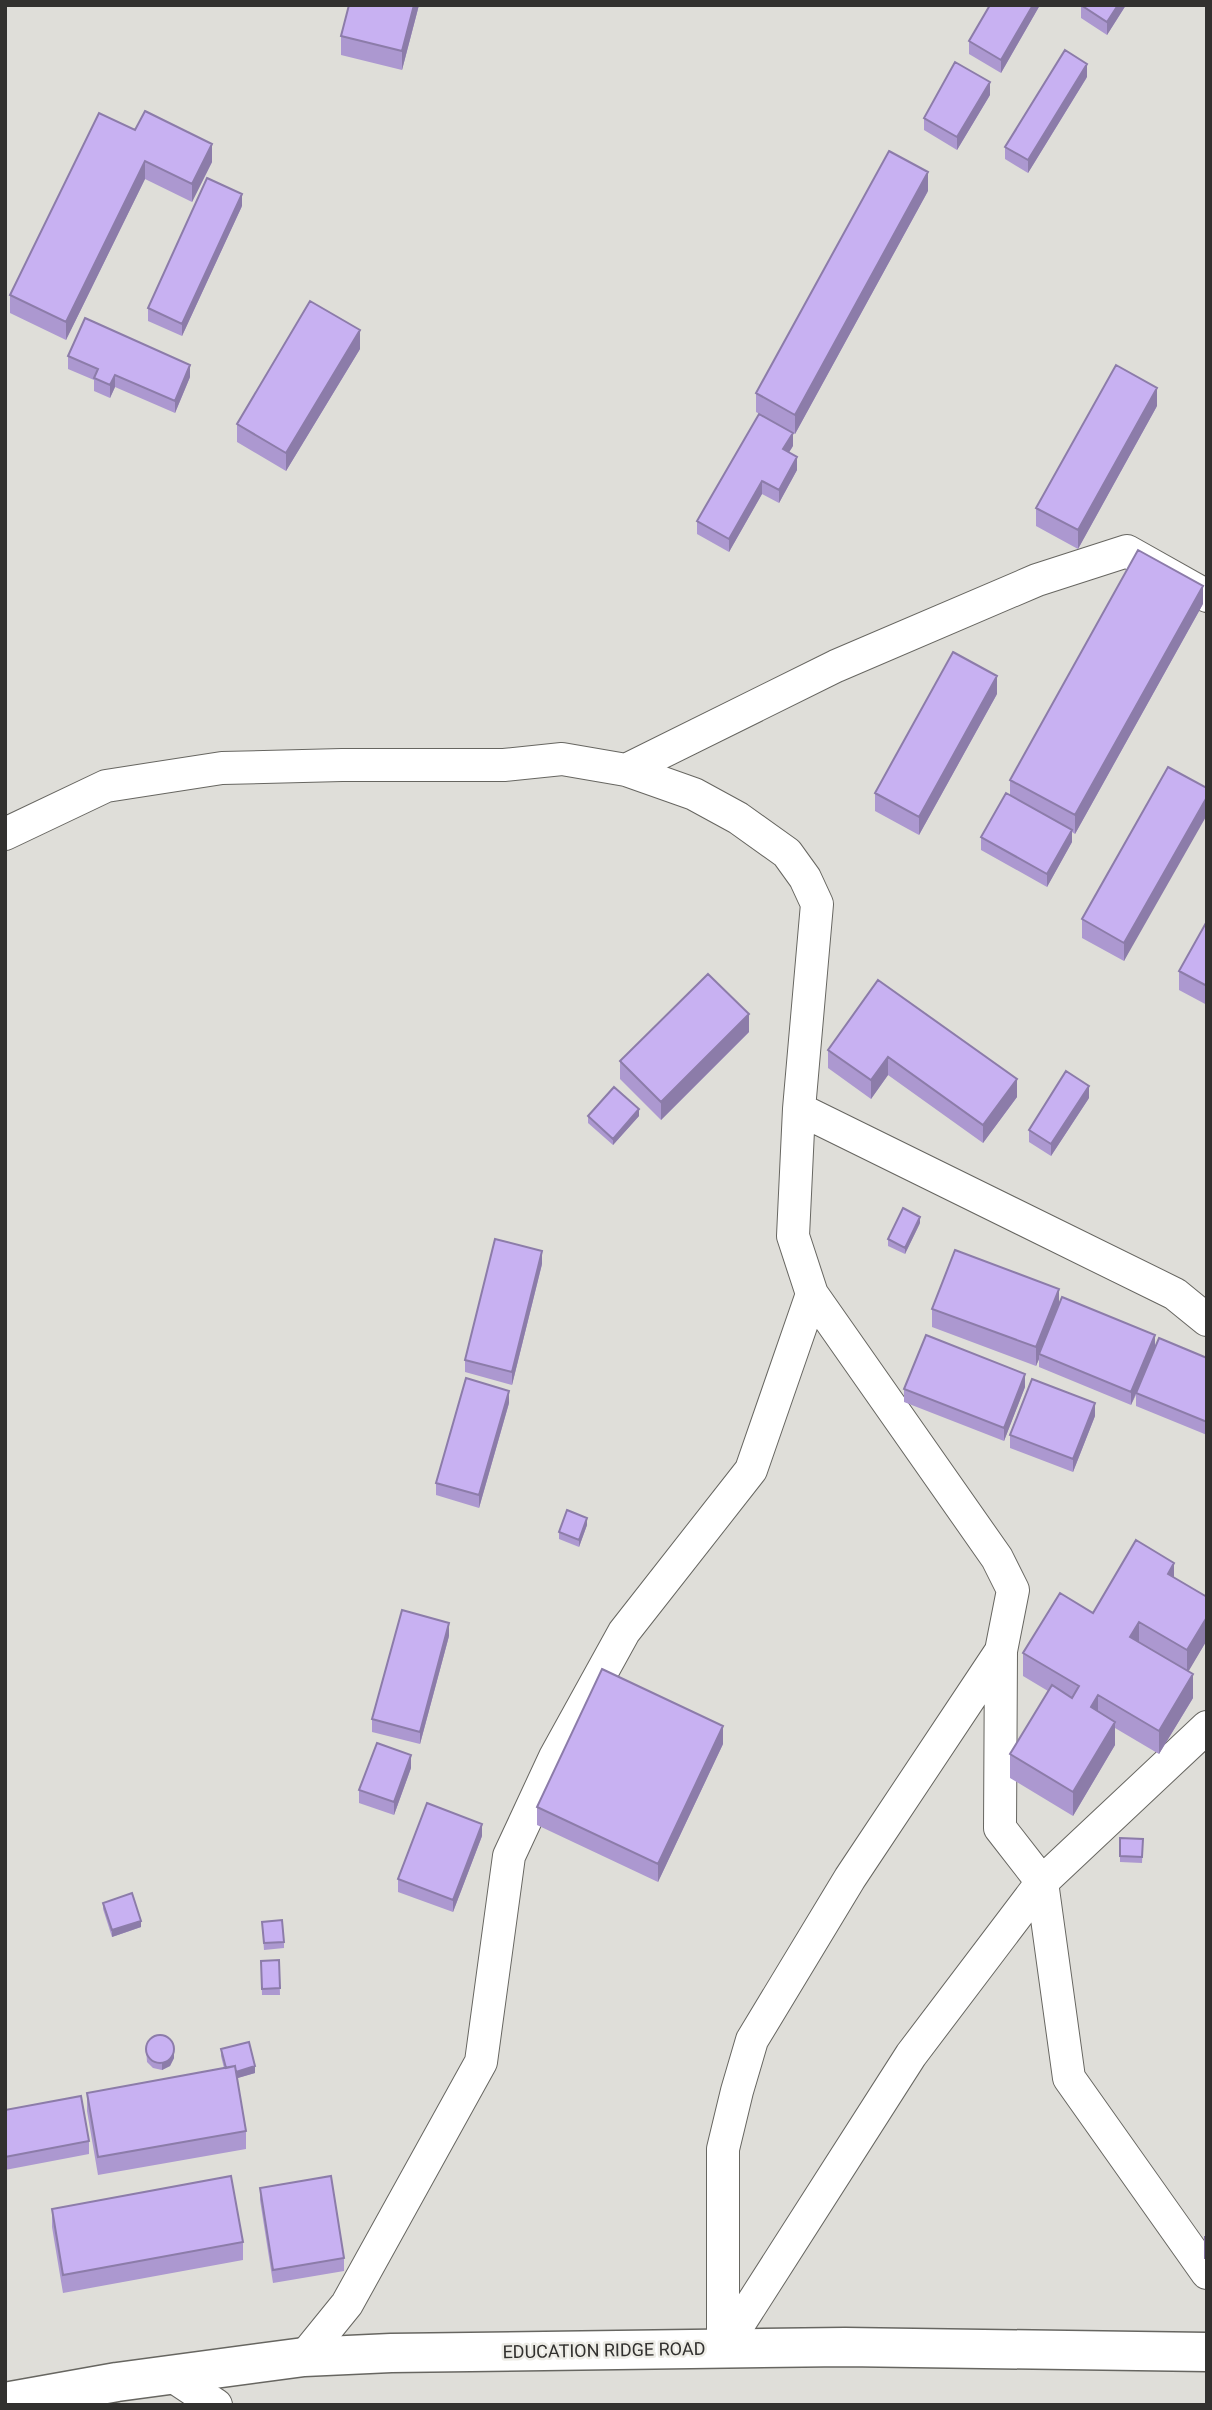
<svg xmlns="http://www.w3.org/2000/svg" width="1212" height="2410" font-family="Roboto,sans-serif">
  <rect width="100%" height="100%" fill="#dfded9"/>
  <g fill="none" stroke-linecap="round" stroke-linejoin="round">
    <defs>
      <path id="minor" d="M 626,770 L 836,666 L 1037,580 L 1127,551 L 1207,596
        M 5,834 L 106,786 L 222,768 L 342,765 L 504,765 L 562,759 L 626,770 L 694,794 L 738,818 L 787,853 L 805,878 L 817,904 L 799,1109 L 793,1236 L 812,1294 L 997,1558 L 1013,1590 L 1001,1651 L 850,1878 L 752,2040 L 737,2091 L 723,2149 L 723,2349
        M 799,1109 L 1175,1294 L 1207,1320
        M 1001,1651 L 1000,1828 L 1042,1882 L 1069,2078 L 1207,2273
        M 723,2349 L 911,2055 L 1042,1882 L 1207,1727
        M 304,2357 L 347,2304 L 481,2062 L 509,1856 L 555,1757 L 624,1632 L 751,1470 L 812,1294
        M 171,2375 L 216,2405"/>
      <path id="secondary" d="M 5,2402 L 117,2382 L 304,2357 L 391,2353 L 845,2347 L 1207,2352"/>
    </defs>
    <!-- minor casing -->
    <use href="#minor" stroke="#676661" stroke-width="34"/>
    <!-- secondary casing -->
    <use href="#secondary" stroke="#676661" stroke-width="41"/>
    <!-- minor -->
    <use href="#minor" stroke="#fff" stroke-width="32"/>
    <!-- secondary -->
    <use href="#secondary" stroke="#fff" stroke-width="38"/>
  </g>
  <!-- wall -->
  <path fill="#ac98d0" d="M 419,5 L 402,70 L 341,55 L 341,36 Z
    M 1040,5 L 1001,73 L 969,54 L 969,41 Z
    M 1081,5 L 1126,5 L 1107,35 L 1081,18 Z
    M 1087,77 L 1028,173 L 1005,159 L 1005,147 Z
    M 990,95 L 957,150 L 924,130 L 924,118 Z
    M 135,130 L 212,162 L 192,202 L 145,179 L 66,340 L 10,313 L 10,295 Z
    M 928,191 L 795,434 L 756,412 L 756,393 Z
    M 242,206 L 182,336 L 148,321 L 148,308 Z
    M 360,349 L 286,471 L 237,442 L 237,424 Z
    M 68,356 L 190,377 L 175,413 L 115,387 L 110,398 L 94,391 L 94,380 L 68,369 Z
    M 1157,406 L 1078,549 L 1036,526 L 1036,508 Z
    M 793,446 L 789,452 L 797,470 L 779,503 L 762,494 L 729,552 L 697,534 L 697,521 Z
    M 1203,604 L 1075,834 L 1072,832 L 1072,842 L 1047,887 L 981,850 L 981,837 L 1010,795 L 1010,780 Z
    M 997,694 L 919,835 L 875,811 L 875,793 Z
    M 1207,788 L 1124,961 L 1082,938 L 1082,919 Z
    M 1207,921 L 1207,1005 L 1179,990 L 1179,971 Z
    M 878,980 L 1017,1097 L 983,1143 L 888,1075 L 871,1099 L 828,1068 L 828,1050 Z
    M 749,1032 L 661,1120 L 620,1079 L 620,1061 Z
    M 1089,1098 L 1051,1156 L 1029,1142 L 1029,1130 Z
    M 588,1116 L 639,1116 L 613,1145 L 588,1123 Z
    M 920,1223 L 905,1254 L 888,1246 L 888,1239 Z
    M 542,1264 L 512,1385 L 465,1372 L 465,1360 Z
    M 1059,1305 L 1155,1346 L 1207,1358 L 1207,1435 L 1136,1406 L 1136,1395 L 1131,1405 L 1039,1367 L 1039,1359 L 1036,1366 L 932,1327 L 932,1309 Z
    M 1025,1387 L 1004,1441 L 904,1402 L 904,1389 Z
    M 509,1403 L 479,1508 L 436,1495 L 436,1483 Z
    M 1095,1416 L 1073,1472 L 1010,1448 L 1010,1435 Z
    M 587,1525 L 579,1547 L 559,1539 L 559,1532 Z
    M 1174,1578 L 1207,1597 L 1207,1640 L 1188,1671 L 1193,1698 L 1159,1754 L 1115,1728 L 1115,1745 L 1073,1816 L 1010,1778 L 1010,1754 L 1048,1691 L 1023,1676 L 1023,1653 L 1093,1613 Z
    M 449,1636 L 420,1744 L 372,1732 L 372,1719 Z
    M 723,1744 L 658,1882 L 537,1825 L 537,1807 Z
    M 411,1768 L 394,1815 L 359,1803 L 359,1790 Z
    M 482,1836 L 453,1912 L 398,1892 L 398,1879 Z
    M 1120,1838 L 1143,1839 L 1142,1863 L 1120,1862 Z
    M 103,1903 L 141,1927 L 112,1937 L 103,1909 Z
    M 262,1922 L 284,1942 L 284,1948 L 264,1950 Z
    M 279,1960 L 280,1995 L 262,1995 L 261,1961 Z
    M 146,2047 L 174,2058 L 170,2066 L 162,2070 L 153,2068 L 147,2062 Z
    M 221,2049 L 255,2073 L 237,2078 L 246,2131 L 246,2149 L 98,2175 L 87,2111 L 87,2093 L 224,2068 L 221,2056 Z
    M 5,2110 L 89,2141 L 89,2154 L 5,2170 Z
    M 260,2188 L 344,2258 L 344,2271 L 273,2283 L 260,2200 Z
    M 52,2209 L 243,2242 L 243,2260 L 63,2293 L 52,2227 Z"/>
  <!-- shaded-wall -->
  <path fill="#8c7ca9" d="M 414,5 L 419,5 L 402,70 L 402,51 Z
    M 1033,5 L 1040,5 L 1001,73 L 1001,60 Z
    M 1118,5 L 1126,5 L 1107,35 L 1107,22 Z
    M 1087,64 L 1087,77 L 1028,173 L 1028,160 Z
    M 990,82 L 990,95 L 957,150 L 957,137 Z
    M 212,144 L 212,162 L 192,202 L 192,184 Z
    M 145,161 L 145,179 L 66,340 L 66,322 Z
    M 928,172 L 928,191 L 795,434 L 795,415 Z
    M 242,194 L 242,206 L 182,336 L 182,324 Z
    M 360,330 L 360,349 L 286,471 L 286,453 Z
    M 190,365 L 190,377 L 175,413 L 175,401 Z
    M 115,375 L 115,387 L 110,398 L 110,385 Z
    M 1157,388 L 1157,406 L 1078,549 L 1078,530 Z
    M 793,433 L 793,446 L 783,462 L 783,449 Z
    M 797,457 L 797,470 L 779,503 L 779,490 Z
    M 762,481 L 762,494 L 729,552 L 729,539 Z
    M 1203,586 L 1203,604 L 1075,834 L 1075,815 Z
    M 997,676 L 997,694 L 919,835 L 919,817 Z
    M 1207,797 L 1207,815 L 1124,961 L 1124,943 Z
    M 1072,830 L 1072,842 L 1047,887 L 1047,874 Z
    M 749,1014 L 749,1032 L 661,1120 L 661,1102 Z
    M 888,1057 L 888,1075 L 871,1099 L 871,1080 Z
    M 1017,1079 L 1017,1097 L 983,1143 L 983,1125 Z
    M 1089,1086 L 1089,1098 L 1051,1156 L 1051,1144 Z
    M 639,1109 L 639,1116 L 613,1145 L 613,1139 Z
    M 920,1217 L 920,1223 L 905,1254 L 905,1248 Z
    M 542,1251 L 542,1264 L 512,1385 L 512,1372 Z
    M 1059,1289 L 1059,1307 L 1039,1354 L 1039,1359 L 1036,1366 L 1036,1347 Z
    M 1155,1335 L 1155,1348 L 1131,1405 L 1131,1392 Z
    M 1025,1374 L 1025,1387 L 1004,1441 L 1004,1428 Z
    M 509,1391 L 509,1403 L 479,1508 L 479,1495 Z
    M 1095,1403 L 1095,1416 L 1073,1472 L 1073,1459 Z
    M 587,1518 L 587,1525 L 579,1547 L 579,1540 Z
    M 1174,1563 L 1174,1586 L 1168,1574 Z
    M 1207,1617 L 1207,1640 L 1187,1674 L 1187,1650 Z
    M 1139,1622 L 1139,1645 L 1130,1637 Z
    M 449,1623 L 449,1636 L 420,1744 L 420,1732 Z
    M 1193,1674 L 1193,1698 L 1159,1754 L 1159,1731 Z
    M 1098,1695 L 1098,1718 L 1091,1707 Z
    M 1115,1722 L 1115,1745 L 1073,1816 L 1073,1792 Z
    M 723,1726 L 723,1744 L 658,1882 L 658,1864 Z
    M 411,1755 L 411,1768 L 394,1815 L 394,1802 Z
    M 482,1824 L 482,1836 L 453,1912 L 453,1900 Z
    M 141,1921 L 141,1927 L 112,1937 L 112,1930 Z
    M 174,2051 L 174,2058 L 170,2066 L 162,2070 L 162,2063 Z
    M 255,2066 L 255,2073 L 228,2081 L 228,2075 Z"/>
  <!-- building -->
  <path fill="#c8b1f2" stroke="#8c7ca9" stroke-width="2" d="M 349,5 L 414,5 L 402,51 L 341,36 Z
    M 990,5 L 1033,5 L 1001,60 L 969,41 Z
    M 1081,5 L 1118,5 L 1107,22 Z
    M 1065,50 L 1087,64 L 1028,160 L 1005,147 Z
    M 955,62 L 990,82 L 957,137 L 924,118 Z
    M 145,111 L 212,144 L 192,184 L 145,161 L 66,322 L 10,295 L 99,113 L 135,130 Z
    M 889,151 L 928,172 L 795,415 L 756,393 Z
    M 207,178 L 242,194 L 182,324 L 148,308 Z
    M 310,301 L 360,330 L 286,453 L 237,424 Z
    M 85,318 L 190,365 L 175,401 L 115,375 L 110,385 L 94,378 L 98,369 L 68,356 Z
    M 1116,365 L 1157,388 L 1078,530 L 1036,508 Z
    M 759,414 L 793,433 L 783,449 L 797,457 L 779,490 L 762,481 L 729,539 L 697,521 Z
    M 1138,550 L 1203,586 L 1075,815 L 1010,780 Z
    M 953,652 L 997,676 L 919,817 L 875,793 Z
    M 1168,767 L 1207,788 L 1207,797 L 1124,943 L 1082,919 Z
    M 1006,793 L 1072,830 L 1047,874 L 981,837 Z
    M 1207,921 L 1207,986 L 1179,971 Z
    M 708,974 L 749,1014 L 661,1102 L 620,1061 Z
    M 878,980 L 1017,1079 L 983,1125 L 888,1057 L 871,1080 L 828,1050 Z
    M 1066,1071 L 1089,1086 L 1051,1144 L 1029,1130 Z
    M 614,1087 L 639,1109 L 613,1139 L 588,1116 Z
    M 903,1208 L 920,1217 L 905,1248 L 888,1239 Z
    M 495,1239 L 542,1251 L 512,1372 L 465,1360 Z
    M 955,1250 L 1059,1289 L 1036,1347 L 932,1309 Z
    M 1062,1297 L 1155,1335 L 1131,1392 L 1039,1354 Z
    M 926,1335 L 1025,1374 L 1004,1428 L 904,1389 Z
    M 1159,1338 L 1207,1358 L 1207,1422 L 1136,1393 Z
    M 466,1378 L 509,1391 L 479,1495 L 436,1483 Z
    M 1032,1379 L 1095,1403 L 1073,1459 L 1010,1435 Z
    M 567,1510 L 587,1518 L 579,1540 L 559,1532 Z
    M 1136,1540 L 1174,1563 L 1168,1574 L 1207,1597 L 1207,1617 L 1187,1650 L 1139,1622 L 1130,1637 L 1193,1674 L 1159,1731 L 1098,1695 L 1091,1707 L 1115,1722 L 1073,1792 L 1010,1754 L 1052,1685 L 1072,1698 L 1079,1686 L 1023,1653 L 1060,1593 L 1093,1613 Z
    M 402,1610 L 449,1623 L 420,1732 L 372,1719 Z
    M 602,1669 L 723,1726 L 658,1864 L 537,1807 Z
    M 377,1743 L 411,1755 L 394,1802 L 359,1790 Z
    M 427,1803 L 482,1824 L 453,1900 L 398,1879 Z
    M 1120,1838 L 1143,1839 L 1142,1857 L 1120,1856 Z
    M 132,1893 L 141,1921 L 112,1930 L 103,1903 Z
    M 282,1920 L 284,1942 L 264,1943 L 262,1922 Z
    M 279,1960 L 280,1988 L 262,1989 L 261,1961 Z
    M146 2049a14 14 0 1 1 28 0a14 14 0 1 1-28 0Z
    M 249,2042 L 255,2066 L 236,2072 L 235,2066 L 226,2068 L 221,2049 Z
    M 235,2066 L 246,2131 L 98,2157 L 87,2093 Z
    M 81,2096 L 89,2141 L 5,2157 L 5,2110 Z
    M 231,2176 L 243,2242 L 63,2275 L 52,2209 Z
    M 331,2176 L 344,2258 L 273,2270 L 260,2188 Z
    M 1205,2237 L 1207,2237 L 1207,2258 L 1205,2258 Z"/>
  <g text-anchor="middle" dominant-baseline="central" stroke-width="5" stroke-linejoin="round" paint-order="stroke">
    <!-- street labels -->
    <g font-size="18" fill="#32312f" stroke="#edece6">
      <text transform="translate(604 2350) rotate(-1)">EDUCATION RIDGE ROAD</text>
    </g>
  </g>
  <!-- border -->
  <rect width="1212" height="2410" fill="none" stroke="#32312f" stroke-width="14"/>
</svg>
